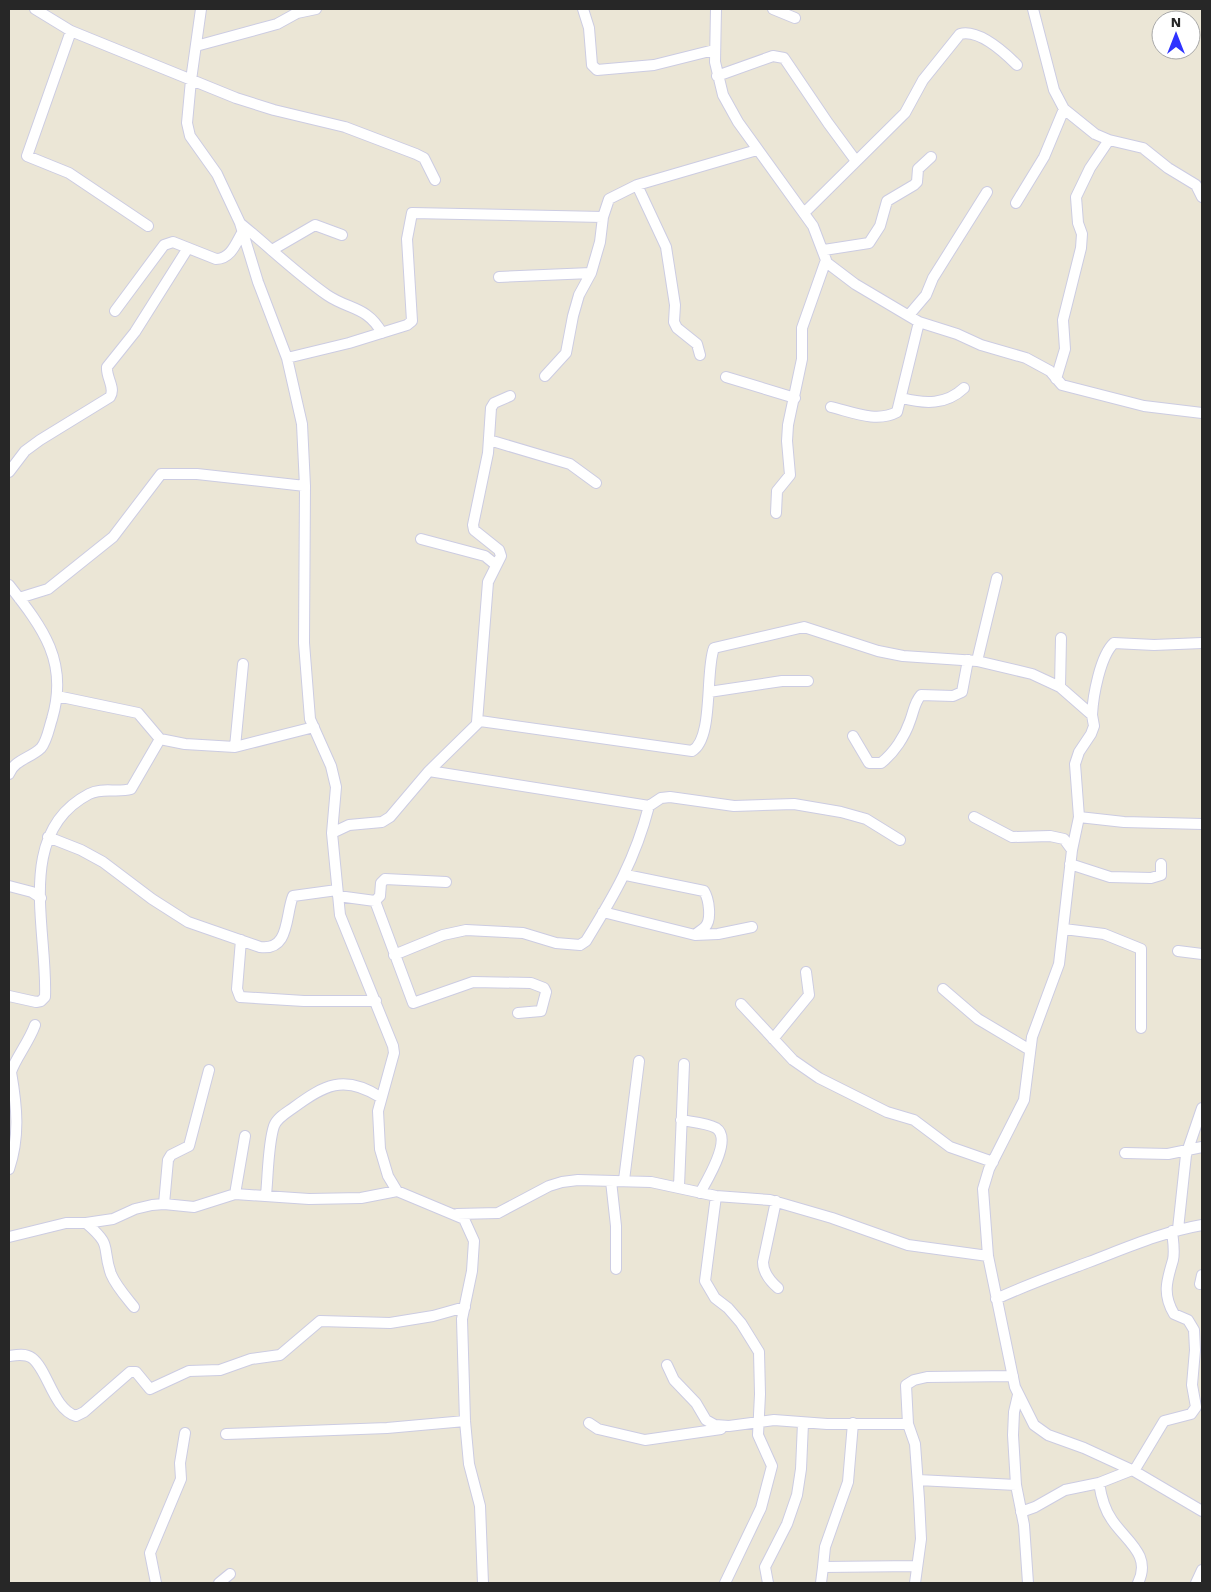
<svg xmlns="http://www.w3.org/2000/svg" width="1211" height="1592" font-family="'Work Sans',sans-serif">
  <rect width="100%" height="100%" fill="#ebe6d6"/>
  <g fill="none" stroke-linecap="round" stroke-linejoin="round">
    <defs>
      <path id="minor" d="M 35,9 L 71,31 L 236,98 L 274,110 L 345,127 L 416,154 L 424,158 L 435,180
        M 201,9 L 191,80 L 187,123 L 190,136 L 217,174 L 240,223 L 258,282 L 287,358 L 302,424 L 305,486 L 304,643 L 310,719 L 331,766 L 336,787 L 332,833 L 340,915 L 393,1046 L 394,1053 L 378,1111 L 380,1149 L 388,1176 L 397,1191 L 464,1219 L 474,1241 L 472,1271 L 462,1319 L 465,1421 L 469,1464 L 480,1506 L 483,1583
        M 583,9 L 589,28 L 592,65 L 597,70 L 654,65 L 714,50
        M 716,9 L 715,62 L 723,95 L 738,122 L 813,226 L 826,260 L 802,328 L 802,359 L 788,425 L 787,441 L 790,475 L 777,491 L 776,513
        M 773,9 L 795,18
        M 1033,9 L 1054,90 L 1064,109 L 1095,134 L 1109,140 L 1143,148 L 1168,168 L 1196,185 L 1202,197
        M 71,31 L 27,156 L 69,173 L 148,226
        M 196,46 L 277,24 L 297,13 L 316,9
        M 717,76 L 773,56 L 784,58 L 828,123 L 856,161
        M 637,185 L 666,247 L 675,305 L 674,322 L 677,328 L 697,344 L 700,355
        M 1016,203 L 1044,157 L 1064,109
        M 804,213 L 905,113 L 923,80 L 960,34 C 979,29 1005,53 1017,65
        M 241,224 C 269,247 297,274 327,295 C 349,310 367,306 382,333
        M 272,250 L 315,225 L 342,235
        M 824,250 L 869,243 L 880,226 L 887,201 L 914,185 L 917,182 L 918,169 L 931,157
        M 826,262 L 855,284 L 919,322 L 957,334 L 981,345 L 1026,358 L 1050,371 L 1062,385 L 1144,406 L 1202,413
        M 499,277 L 591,273
        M 115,311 L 164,245 L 173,242 L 216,259 C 231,259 236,243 243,231
        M 909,315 L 926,295 L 933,278 L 987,192
        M 287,358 L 349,343 L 407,325 L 412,321 L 407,239 L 412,213 L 603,217
        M 545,376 L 566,353 L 573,316 L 579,295 L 591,273 L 600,242 L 603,217 L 609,199 L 637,185 L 757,150
        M 726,377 L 795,398
        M 1056,379 L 1065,349 L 1063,320 L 1081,248 L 1082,234 L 1078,223 L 1076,197 L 1090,168 L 1109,140
        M 902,398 C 925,404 946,405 964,388
        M 831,407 C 852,412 877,423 897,412 L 919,322
        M 489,440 L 570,464 L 596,483
        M 9,472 L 25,451 L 40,440 L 110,397 C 116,388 106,378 107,367 L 135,332 L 188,248
        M 421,539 L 485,556 L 496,565
        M 9,585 C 43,628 69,662 52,719 C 49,728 47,741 41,748 C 31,758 14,760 9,774
        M 19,598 L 48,589 L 113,537 L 161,474 L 197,474 L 305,486
        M 977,661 L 997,578
        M 1060,687 L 1061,638
        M 709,692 L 782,681 L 808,681
        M 57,696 L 138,713 L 160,739 L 185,744 L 235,747 L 314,727
        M 1092,715 C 1093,696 1100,656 1114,643 L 1154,645 L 1202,643
        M 477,722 L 488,582 L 501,556 L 499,550 L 474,530 L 473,525 L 488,453 L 491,408 L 494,403 L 510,396
        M 853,736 L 869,763 L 881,763 C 894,753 905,736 910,721 C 914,711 914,703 921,695 L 953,696 L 962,692 L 968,660
        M 235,747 L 243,664
        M 429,771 L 649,806 L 661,798 L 670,797 L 734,806 L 794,804 L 841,812 L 866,819 L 900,840
        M 974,817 L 1012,837 L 1050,836 L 1064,839 L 1072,850
        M 1079,817 L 1124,822 L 1202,824
        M 332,833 L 349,825 L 382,822 L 390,817 L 429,771 L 480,721 L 692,751 C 714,739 705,670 714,648 L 804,627 L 878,651 L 903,656 L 977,661 L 1032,674 L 1060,687 L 1092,715 L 1094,726 L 1091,734 L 1079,752 L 1075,764 L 1079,817 L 1072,850 L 1059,964 L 1032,1037 L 1024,1100 L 989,1169 L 983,1189 L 988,1256 L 1015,1387 L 1034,1425 L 1048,1435 L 1084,1448 L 1134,1471 L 1202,1511
        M 48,837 L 81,850 L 103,862 L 152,899 L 188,922 L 260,947 C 290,951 285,916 293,896 L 337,890
        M 1070,864 L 1110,877 L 1151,878 L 1161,875 L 1161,864
        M 626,875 L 704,891 C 709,899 712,920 705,927 C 702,930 698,932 695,935
        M 9,886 L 32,892 L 41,898
        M 338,896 L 375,901 L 413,1003 L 473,982 L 531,983 L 544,988 L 546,992 L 541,1011 L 518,1013
        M 375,901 L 380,896 L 381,883 L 385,879 L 446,882
        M 603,912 L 695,935 L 718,934 L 752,927
        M 1064,929 L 1104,934 L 1141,949 L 1141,1028
        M 241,940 L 237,989 L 240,997 L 304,1001 L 376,1001
        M 1178,951 L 1202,954
        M 394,955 L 443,935 L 466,930 L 523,933 L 556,943 L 580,945 L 586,941 C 615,894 635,860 649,806
        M 943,989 L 978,1019 L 1030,1050
        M 9,996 L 36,1002 L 41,1001 L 45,997 C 48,930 14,833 89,794 C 102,787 117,793 131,789 L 160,739
        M 741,1004 L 793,1060 L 819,1078 L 887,1112 L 914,1120 L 950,1147 L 993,1162
        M 773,1039 L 809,995 L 806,972
        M 681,1120 C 692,1122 707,1123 716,1128 C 733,1139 707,1180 700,1193
        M 1125,1153 L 1168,1154 L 1202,1147
        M 9,1169 C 20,1137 17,1106 11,1072 C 15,1059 29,1042 35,1025
        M 624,1180 L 639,1061
        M 611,1181 L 616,1226 L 616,1269
        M 679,1186 L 684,1064
        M 235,1194 L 245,1136
        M 266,1195 C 268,1176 268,1144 274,1126 C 277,1118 286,1113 293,1108 C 324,1085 344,1074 380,1097
        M 716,1196 L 705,1281 L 715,1298 L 728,1308 L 741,1323 L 759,1352 L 760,1394 L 758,1435 L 772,1466 L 761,1508 L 725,1583
        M 776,1201 L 763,1262 C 763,1273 770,1281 778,1288
        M 164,1204 L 168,1160 L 171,1155 L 189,1146 L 209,1070
        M 457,1214 L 498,1213 L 549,1186 L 562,1182 L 578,1180 L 651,1182 L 716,1196 L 770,1200 L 832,1218 L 908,1245 L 988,1256
        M 86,1223 C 114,1247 101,1246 111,1274 C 116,1286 126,1297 134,1307
        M 1178,1229 L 1186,1155 L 1202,1108
        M 9,1237 L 66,1223 L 86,1223 L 113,1219 L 135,1209 L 152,1205 L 164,1204 L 194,1207 L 235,1194 L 309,1199 L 361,1198 L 397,1191
        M 1200,1284 L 1202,1275
        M 996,1299 C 1026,1285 1057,1274 1089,1262 C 1126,1248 1162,1232 1202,1225
        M 9,1356 C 16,1355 25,1353 32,1358 C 48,1370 53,1409 76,1416 L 84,1412 L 130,1372 L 136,1372 L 150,1389 L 189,1371 L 220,1370 L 251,1359 L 280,1355 L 320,1321 L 390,1323 L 433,1316 L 465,1307
        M 667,1365 L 674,1380 L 696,1403 L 706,1420 L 715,1425 L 729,1426 L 774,1420 L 827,1424 L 908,1424
        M 1018,1395 L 1014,1412 L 1013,1435 L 1016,1485 L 1024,1525 L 1028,1583
        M 589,1423 L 598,1429 L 645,1440 L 721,1429
        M 226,1434 L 387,1428 L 465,1421
        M 1134,1471 L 1164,1421 L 1191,1414 L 1196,1407 L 1192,1385 L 1195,1350 L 1194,1330 L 1188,1320 L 1174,1314 C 1162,1294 1167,1280 1173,1260 C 1175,1251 1173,1240 1172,1231
        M 918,1480 L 1016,1485
        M 1099,1483 C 1101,1496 1104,1509 1112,1520 C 1126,1541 1152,1555 1138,1583
        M 1021,1512 L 1035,1507 L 1065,1490 L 1099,1483 L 1132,1470
        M 823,1567 L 825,1547 L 848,1482 L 853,1423
        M 156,1583 L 150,1553 L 181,1479 L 180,1463 L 185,1433
        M 219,1583 L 230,1574
        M 768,1583 L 765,1567 L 787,1524 L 797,1495 L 801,1469 L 803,1423
        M 821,1583 L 823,1567 L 917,1566
        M 915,1583 L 921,1539 L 919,1499 L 915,1444 L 908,1424 L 906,1385 L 914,1380 L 927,1377 L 1013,1376
        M 1196,1583 L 1202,1570"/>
    </defs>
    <!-- minor casing -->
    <use href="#minor" stroke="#cccce2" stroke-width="12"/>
    <!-- minor -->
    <use href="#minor" stroke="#fff" stroke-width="10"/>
  </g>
  <!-- border -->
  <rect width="1211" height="1592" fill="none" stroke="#272727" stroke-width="20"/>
  <!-- north arrow -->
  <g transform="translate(1176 35)"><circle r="24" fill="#ffffff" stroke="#a9a9a9"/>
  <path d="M0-4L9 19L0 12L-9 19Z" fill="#2f33ff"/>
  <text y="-8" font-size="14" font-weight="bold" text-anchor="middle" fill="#272727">N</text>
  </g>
</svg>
